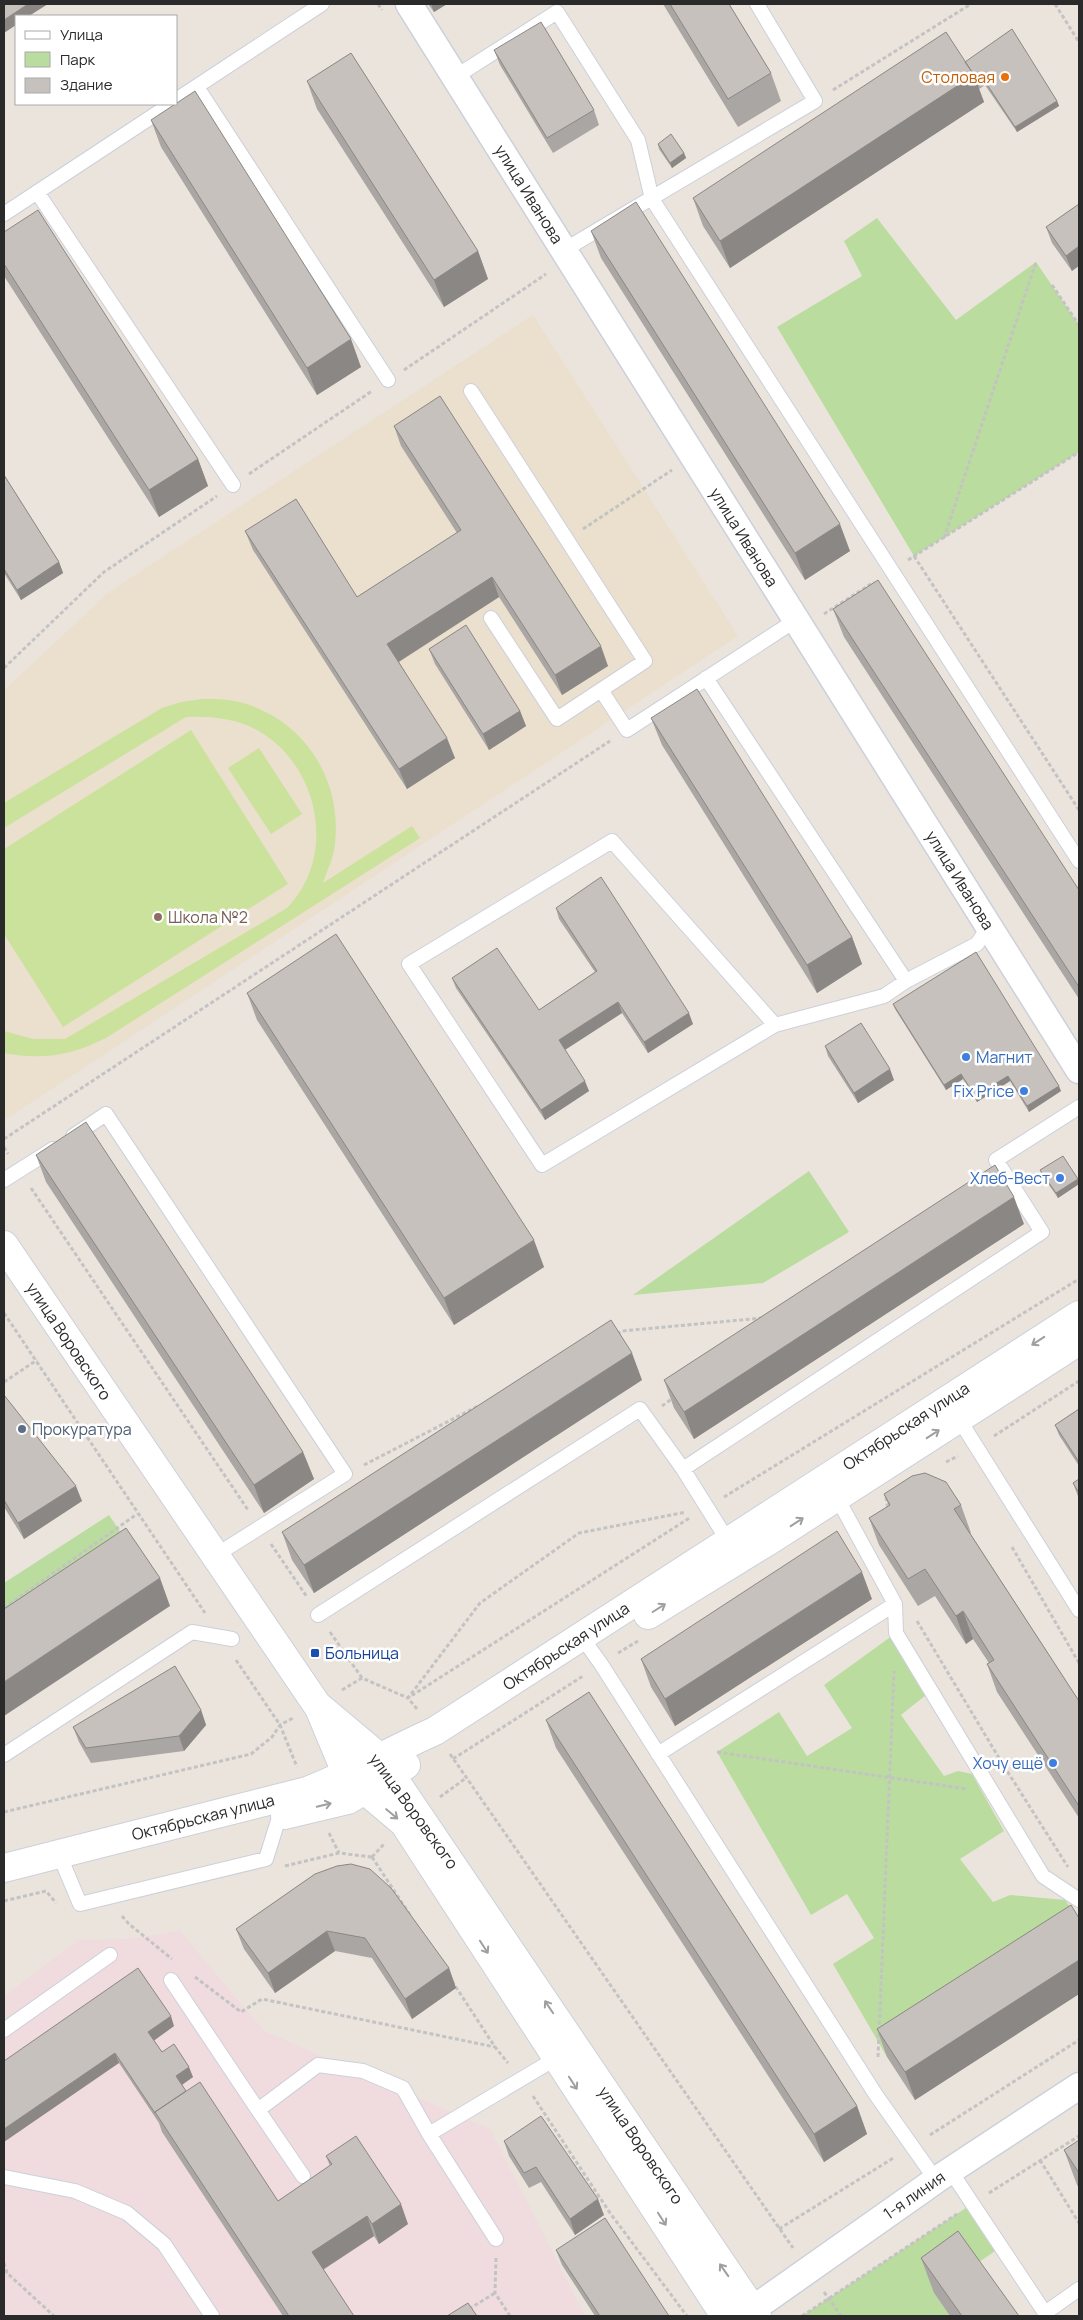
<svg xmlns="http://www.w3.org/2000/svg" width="1083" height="2320" font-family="Manrope,sans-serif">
  <rect width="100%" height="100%" fill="#ebe4dd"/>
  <!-- education -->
  <path fill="#ebdfce" d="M 533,315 L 738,636 L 5,1120 L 4,690 L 109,592 Z"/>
  <!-- medical -->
  <path fill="#f0dbdf" d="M 180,1931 L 264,2031 L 490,2129 L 585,2316 L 4,2316 L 4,1996 L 79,1940 L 129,1939 Z"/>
  <!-- green -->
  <path fill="#badc9f" d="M 877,218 L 956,320 L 1036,262 L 1079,325 L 1079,452 L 914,556 L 777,327 L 862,276 L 844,241 Z
    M 809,1171 L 849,1232 L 763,1283 L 633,1295 Z
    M 109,1515 L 136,1555 L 4,1644 L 4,1583 Z
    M 896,1633 L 931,1691 L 901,1715 L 944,1776 L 958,1771 L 972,1774 L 1004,1831 L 960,1859 L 993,1902 L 1010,1895 L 1065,1900 L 1071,1908 L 1079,1933 L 887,2057 L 833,1964 L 874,1938 L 847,1894 L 811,1915 L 717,1752 L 779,1712 L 807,1756 L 852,1728 L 824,1685 Z
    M 972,2204 L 1001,2247 L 934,2293 L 950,2316 L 802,2316 Z"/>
  <!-- pitch -->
  <path fill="#cbe29c" d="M 202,699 C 216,699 230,699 243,703 C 305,721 342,780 335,843 C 334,858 327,870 323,883 L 412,826 L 420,838 L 106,1038 C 70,1056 43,1060 4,1053 L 4,1031 L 33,1039 L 65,1039 L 287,908 C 338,856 319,764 257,730 C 235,718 210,716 186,717 L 4,828 L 4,803 L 162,708 L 181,702 Z
    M 191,730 L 288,884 L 63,1027 L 4,934 L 4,849 Z
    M 259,748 L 302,814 L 271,834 L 228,768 Z"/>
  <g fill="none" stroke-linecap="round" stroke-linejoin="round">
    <defs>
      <path id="service" d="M 455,77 L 557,12 L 638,140 L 652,199 L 1079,861
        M 197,87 L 388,380
        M 176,100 L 322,4
        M 37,192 L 233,485
        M 4,214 L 171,104
        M 564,250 L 815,101 L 757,4
        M 471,391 L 645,661 L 557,719 L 491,618
        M 706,678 L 906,981
        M 601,690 L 627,730 L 796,620
        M 775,1025 L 612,841 L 409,964 L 542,1165 L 775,1025 L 884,996 L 906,981 L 977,944 L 989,926
        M 73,1136 L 106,1114 L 345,1474 L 216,1555
        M 4,1180 L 53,1149
        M 957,1416 L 1079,1610
        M 835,1494 L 895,1604 L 896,1633 L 1043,1876 L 1079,1900
        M 728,1541 L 683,1469 L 1042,1232 L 996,1160 L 1079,1107
        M 318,1615 L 640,1409 L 683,1469
        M 581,1636 L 601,1664 L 876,2095 L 936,2180
        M 658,1754 L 895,1604
        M 4,1755 L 192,1632 L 232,1639
        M 59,1854 L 80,1904 L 266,1859 L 282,1808
        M 171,1980 L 258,2110
        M 4,2030 L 110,1955
        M 429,2134 L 496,2239
        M 950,2170 L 1047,2316
        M 303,2176 L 258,2110 L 318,2065 L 363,2071 L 403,2088 L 429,2134 L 560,2056
        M 4,2177 L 75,2191 L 127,2213 L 164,2244 L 212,2316
        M 1045,2313 L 1079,2289"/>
      <path id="minor" d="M 409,4 L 1079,1070
        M 753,2309 L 936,2180 L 1079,2086"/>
      <path id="tertiary" d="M 4,1245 L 317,1705 L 379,1757 L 757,2316
        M 648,1615 L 770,1540 L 1079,1341
        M 319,1708 L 347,1775 L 404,1823 L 725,2316
        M 285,1815 L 348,1800 L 406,1765
        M 4,1868 L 307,1791 C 351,1774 392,1750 435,1731 L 1079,1315"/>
    </defs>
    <!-- service casing -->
    <use href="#service" stroke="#ccd0da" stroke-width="16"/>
    <!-- minor casing -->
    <use href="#minor" stroke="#ccd0da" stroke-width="29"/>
    <!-- tertiary casing -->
    <use href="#tertiary" stroke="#ccd0da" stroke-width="30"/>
    <!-- path -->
    <path stroke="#c3c3c3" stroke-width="3" stroke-dasharray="4 2.5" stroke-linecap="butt" d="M 378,4 L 382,10
      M 1055,4 L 1079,42
      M 833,90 L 971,4
      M 1052,285 L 1079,325
      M 404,370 L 546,274
      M 249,474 L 372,391
      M 583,529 L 672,470
      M 944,538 L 1036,262
      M 914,556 L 1079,810
      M 908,560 L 1079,452
      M 824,614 L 874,582
      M 4,668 L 104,572 L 217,496
      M 4,1139 L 610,741
      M 4,1147 L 8,1154
      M 31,1188 L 248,1510
      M 4,1313 L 205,1613
      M 617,1334 L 622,1331 L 762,1318
      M 4,1382 L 37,1360
      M 662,1406 L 673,1398
      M 994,1436 L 1079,1381
      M 946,1462 L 958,1456
      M 364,1465 L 478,1406
      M 724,1497 L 1079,1279
      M 886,1497 L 888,1510
      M 271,1544 L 307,1597
      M 1012,1547 L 1079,1663
      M 4,1608 L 137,1514
      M 917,1621 L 1002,1763 L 1068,1867
      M 330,1632 L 362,1678
      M 618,1653 L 638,1641
      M 236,1660 L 280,1725 L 297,1767
      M 342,1690 L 362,1678 L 408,1698 L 691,1517
      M 417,1709 L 408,1698 L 480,1603 L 579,1533 L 686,1512
      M 717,1752 L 967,1789
      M 450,1754 L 793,2248
      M 453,1759 L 583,1676
      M 440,1797 L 466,1778
      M 4,1812 L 251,1754 L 272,1737 L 280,1725 L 293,1718
      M 329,1833 L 339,1853
      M 372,1857 L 410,1915
      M 372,1857 L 385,1843
      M 285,1866 L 339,1853 L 372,1857
      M 4,1901 L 46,1891 L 56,1903
      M 122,1916 L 129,1924 L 172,1959
      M 195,1977 L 241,2012 L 262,1999 L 495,2047
      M 452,1981 L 495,2047 L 508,2063
      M 878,2057 L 894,1671
      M 533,2096 L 610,2213 L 687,2316
      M 930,2135 L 1079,2040
      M 1040,2160 L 1079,2223
      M 989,2193 L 1079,2136
      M 779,2229 L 895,2157
      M 496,2258 L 495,2293 L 510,2316
      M 4,2263 L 7,2273 L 54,2316
      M 824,2292 L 841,2316
      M 469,2309 L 495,2293
      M 802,2316 L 957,2214"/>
    <!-- service -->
    <use href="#service" stroke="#fff" stroke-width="14"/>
    <!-- minor -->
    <use href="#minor" stroke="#fff" stroke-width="26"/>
    <!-- tertiary -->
    <use href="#tertiary" stroke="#fff" stroke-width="28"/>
  </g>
  <!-- wall -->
  <path fill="#aaa6a3" d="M 428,4 L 447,4 L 434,12 Z
    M 663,4 L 729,4 L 771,73 L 781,101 L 738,127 Z
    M 494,50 L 594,110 L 599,125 L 553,153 L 500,65 Z
    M 965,62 L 1057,101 L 1059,106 L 1017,132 L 985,85 L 979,89 L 984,102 L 730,268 L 703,226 L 693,198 Z
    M 307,81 L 478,251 L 488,279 L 444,307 L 317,109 Z
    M 151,120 L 361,367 L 317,395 L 161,147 Z
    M 658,144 L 684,153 L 686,158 L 672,168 L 659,149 Z
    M 1079,204 L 1072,271 L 1052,243 L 1046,227 Z
    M 591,231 L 850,551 L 805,580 L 601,258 Z
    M 4,232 L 198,459 L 208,486 L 159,517 L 4,276 Z
    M 394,426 L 608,666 L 562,695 L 499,597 L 399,662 L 455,758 L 407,789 L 253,550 L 245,531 L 357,597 L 457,533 L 401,446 Z
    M 4,475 L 59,562 L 63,573 L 21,600 L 4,573 Z
    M 833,609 L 1079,890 L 1079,999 L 844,637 Z
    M 429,649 L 520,711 L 526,726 L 489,750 L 435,664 Z
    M 651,718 L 852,937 L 862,964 L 817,993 L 662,745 Z
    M 556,908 L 693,1024 L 648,1053 L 622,1013 L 565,1050 L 589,1091 L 545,1120 L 456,988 L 452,978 L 539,1010 L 595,972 L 559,919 Z
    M 247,993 L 544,1267 L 454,1325 L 257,1020 Z
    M 893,1004 L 1061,1091 L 1029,1112 L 1010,1081 L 977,1102 L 963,1079 L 946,1090 L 895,1009 Z
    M 825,1046 L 894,1080 L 858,1103 L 828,1056 Z
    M 36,1155 L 303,1452 L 314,1479 L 264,1513 L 46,1182 Z
    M 1040,1170 L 1079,1183 L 1079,1184 L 1058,1198 L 1042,1175 Z
    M 1024,1224 L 694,1439 L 674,1408 L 664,1380 Z
    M 642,1380 L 314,1593 L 292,1560 L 282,1532 Z
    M 4,1395 L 82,1501 L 24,1539 L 4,1507 Z
    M 1079,1409 L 1079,1466 L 1059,1435 L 1055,1425 Z
    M 1079,1479 L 1079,1499 L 1073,1483 Z
    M 884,1494 L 961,1505 L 971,1533 L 970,1533 L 1079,1701 L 1079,1818 L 997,1692 L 987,1664 L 989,1663 L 973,1639 L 966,1644 L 935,1596 L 918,1606 L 879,1545 L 869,1518 L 889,1506 Z
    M 872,1599 L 675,1726 L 651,1687 L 641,1659 Z
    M 201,1710 L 206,1725 L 184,1751 L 91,1763 L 79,1742 L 73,1727 Z
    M 546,1720 L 857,2106 L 867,2134 L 824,2162 L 556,1748 Z
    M 315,1874 L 449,1968 L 456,1988 L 412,2019 L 372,1958 L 335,1951 L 275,1993 L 244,1949 L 236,1929 Z
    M 1079,1918 L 1079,1994 L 915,2100 L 887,2057 L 877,2029 Z
    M 174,2026 L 154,2040 L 162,2052 L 193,2077 L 182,2085 L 186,2091 L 278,2201 L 330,2166 L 326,2156 L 408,2224 L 379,2244 L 374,2236 L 323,2270 L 354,2316 L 283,2316 L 162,2132 L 159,2123 L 119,2063 L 4,2061 Z
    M 1079,2140 L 1079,2188 L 1077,2185 L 1064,2150 Z
    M 504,2141 L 604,2215 L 575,2235 L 541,2182 L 529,2188 L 509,2156 Z
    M 556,2250 L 669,2316 L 595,2316 L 562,2265 Z
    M 921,2258 L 1019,2316 L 950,2316 L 934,2293 Z"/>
  <!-- shaded-wall -->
  <path fill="#8b8784" d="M 28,4 L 48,4 L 29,16 L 16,16 L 16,25 L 4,33 L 4,20 Z
    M 431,4 L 447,4 L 434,12 Z
    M 974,75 L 984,102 L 730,268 L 720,241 Z
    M 1057,101 L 1059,106 L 1017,132 L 1015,127 Z
    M 684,153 L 686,158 L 672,168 L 670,163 Z
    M 1079,246 L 1079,266 L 1072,271 L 1066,256 Z
    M 478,251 L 488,279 L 444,307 L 434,280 Z
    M 351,339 L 361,367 L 317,395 L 307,368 Z
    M 198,459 L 208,486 L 159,517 L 149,490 Z
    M 840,524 L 850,551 L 805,580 L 795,553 Z
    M 59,562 L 63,573 L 21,600 L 17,590 Z
    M 492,577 L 499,597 L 395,664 L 387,644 Z
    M 601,646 L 608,666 L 562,695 L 555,675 Z
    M 520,711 L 526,726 L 489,750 L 483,734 Z
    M 447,738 L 455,758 L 407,789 L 399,769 Z
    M 852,937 L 862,964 L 817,993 L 807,965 Z
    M 618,1002 L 622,1013 L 563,1051 L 559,1040 Z
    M 689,1013 L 693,1024 L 648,1053 L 644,1042 Z
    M 890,1069 L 894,1080 L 858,1103 L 854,1093 Z
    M 961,1074 L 963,1079 L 946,1090 L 944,1085 Z
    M 1008,1076 L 1010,1081 L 977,1102 L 975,1096 Z
    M 585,1081 L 589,1091 L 545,1120 L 541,1110 Z
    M 1059,1086 L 1061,1091 L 1029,1112 L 1027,1106 Z
    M 1078,1179 L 1079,1184 L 1058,1198 L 1056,1193 Z
    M 1014,1197 L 1024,1224 L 694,1439 L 684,1412 Z
    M 534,1240 L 544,1267 L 454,1325 L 444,1298 Z
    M 632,1353 L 642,1380 L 314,1593 L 304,1565 Z
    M 303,1452 L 314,1479 L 264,1513 L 254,1485 Z
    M 76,1486 L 82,1501 L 24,1539 L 18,1523 Z
    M 862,1572 L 872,1599 L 675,1726 L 665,1699 Z
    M 160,1578 L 170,1606 L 4,1716 L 4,1682 Z
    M 963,1611 L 973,1639 L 966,1644 L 956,1616 Z
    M 201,1710 L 206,1725 L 184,1751 L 179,1736 Z
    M 327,1931 L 335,1951 L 275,1993 L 268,1973 Z
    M 1079,1960 L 1079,1994 L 915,2100 L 905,2072 Z
    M 449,1968 L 456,1988 L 412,2019 L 405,1999 Z
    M 171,2016 L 174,2026 L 152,2042 L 148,2032 Z
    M 115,2053 L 119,2063 L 4,2142 L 4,2129 Z
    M 189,2067 L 193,2077 L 180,2086 L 176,2076 Z
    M 857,2106 L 867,2134 L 824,2162 L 814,2134 Z
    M 598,2199 L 604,2215 L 575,2235 L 570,2219 Z
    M 401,2204 L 408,2224 L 379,2244 L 372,2224 Z
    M 367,2216 L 374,2236 L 319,2272 L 312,2252 Z"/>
  <!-- building -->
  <path fill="#c6c1bd" stroke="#8b8784" d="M 4,4 L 28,4 L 4,20 Z
    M 670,4 L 729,4 L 771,73 L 728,99 Z
    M 541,22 L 594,110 L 547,138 L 494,50 Z
    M 1012,29 L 1057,101 L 1015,127 L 984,80 L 977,83 L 974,75 L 965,62 Z
    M 946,32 L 974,75 L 720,241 L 693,198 Z
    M 351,53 L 478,251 L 434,280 L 307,81 Z
    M 195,91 L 351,339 L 307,368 L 151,120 Z
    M 671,134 L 684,153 L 670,163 L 658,144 Z
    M 636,202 L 840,524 L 795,553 L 591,231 Z
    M 1079,204 L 1079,246 L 1066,256 L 1046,227 Z
    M 38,210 L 198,459 L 149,490 L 4,264 L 4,232 Z
    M 440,396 L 601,646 L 555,675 L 492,577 L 387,644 L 447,738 L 399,769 L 245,531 L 296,499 L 357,597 L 461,530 L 394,426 Z
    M 4,475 L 59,562 L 17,590 L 4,569 Z
    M 878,580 L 1079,890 L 1079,987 L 833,609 Z
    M 466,625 L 520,711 L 483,734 L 429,649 Z
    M 697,689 L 852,937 L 807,965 L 651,718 Z
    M 601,877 L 689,1013 L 644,1042 L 618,1002 L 559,1040 L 585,1081 L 541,1110 L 452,978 L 497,948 L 539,1010 L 597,971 L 556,908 Z
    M 336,934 L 534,1240 L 444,1298 L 247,993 Z
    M 976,952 L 1059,1086 L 1027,1106 L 1008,1076 L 975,1096 L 961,1074 L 944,1085 L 893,1004 Z
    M 861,1023 L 890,1069 L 854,1093 L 825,1046 Z
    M 86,1122 L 303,1452 L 254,1485 L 36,1155 Z
    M 1063,1156 L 1078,1179 L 1056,1193 L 1040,1170 Z
    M 995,1165 L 1014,1197 L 684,1412 L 664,1380 Z
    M 611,1320 L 632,1353 L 304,1565 L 282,1532 Z
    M 4,1395 L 76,1486 L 18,1523 L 4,1500 Z
    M 1079,1409 L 1079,1462 L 1055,1425 Z
    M 925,1473 L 946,1482 L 961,1505 L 954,1509 L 1079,1701 L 1079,1806 L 987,1664 L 994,1660 L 963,1611 L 956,1616 L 925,1569 L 908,1579 L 869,1518 L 890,1505 L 884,1494 L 912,1476 Z
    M 1079,1479 L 1079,1493 L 1073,1483 Z
    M 126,1528 L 160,1578 L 4,1682 L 4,1609 Z
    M 837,1531 L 862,1572 L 665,1699 L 641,1659 Z
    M 175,1666 L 201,1710 L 179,1736 L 86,1748 L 73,1727 Z
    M 589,1692 L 857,2106 L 814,2134 L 546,1720 Z
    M 351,1864 L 370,1869 L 391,1888 L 449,1968 L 405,1999 L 365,1938 L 327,1931 L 268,1973 L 236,1929 L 315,1874 L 337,1866 Z
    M 1071,1905 L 1079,1918 L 1079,1960 L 905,2072 L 877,2029 Z
    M 138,1968 L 171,2016 L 148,2032 L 162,2052 L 174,2044 L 189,2067 L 176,2076 L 186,2091 L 155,2112 L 155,2113 L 115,2053 L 4,2129 L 4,2061 Z
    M 200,2082 L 278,2201 L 332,2164 L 326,2156 L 356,2136 L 401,2204 L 372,2224 L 367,2216 L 312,2252 L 354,2316 L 289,2316 L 155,2112 Z
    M 541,2116 L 598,2199 L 570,2219 L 536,2167 L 524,2173 L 504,2141 Z
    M 1079,2140 L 1079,2173 L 1064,2150 Z
    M 605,2218 L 669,2316 L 600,2316 L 556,2250 Z
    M 958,2231 L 1019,2316 L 962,2316 L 921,2258 Z
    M 468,2303 L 477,2316 L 447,2316 Z"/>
  <!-- one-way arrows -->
  <defs><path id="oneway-shaft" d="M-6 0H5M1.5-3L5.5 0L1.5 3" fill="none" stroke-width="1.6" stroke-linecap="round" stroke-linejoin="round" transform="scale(1.25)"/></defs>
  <g stroke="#9f9f9f">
    <use href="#oneway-shaft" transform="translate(1038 1341) rotate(147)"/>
    <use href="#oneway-shaft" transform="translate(933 1434) rotate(-33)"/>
    <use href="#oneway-shaft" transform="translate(797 1522) rotate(-33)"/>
    <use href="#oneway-shaft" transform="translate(659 1608) rotate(-32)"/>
    <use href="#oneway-shaft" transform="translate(324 1805) rotate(-14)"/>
    <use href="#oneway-shaft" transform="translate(392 1814) rotate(40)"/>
    <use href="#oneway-shaft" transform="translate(484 1947) rotate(57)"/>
    <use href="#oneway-shaft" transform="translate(549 2007) rotate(-124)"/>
    <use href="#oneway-shaft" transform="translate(573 2083) rotate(57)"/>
    <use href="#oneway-shaft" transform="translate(662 2219) rotate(57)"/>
    <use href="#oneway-shaft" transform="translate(724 2270) rotate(-125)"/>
  </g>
  <!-- markers -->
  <circle fill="#e8710a" stroke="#fff" stroke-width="2" cx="1005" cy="77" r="5"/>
  <circle fill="#8d6e63" stroke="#fff" stroke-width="2" cx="158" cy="917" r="5"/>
  <g fill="#3f7fe0" stroke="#fff" stroke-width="2">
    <circle cx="966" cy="1057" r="5"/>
    <circle cx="1024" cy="1091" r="5"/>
    <circle cx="1060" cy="1178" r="5"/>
    <circle cx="1053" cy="1763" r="5"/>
  </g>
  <circle fill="#5c6f8a" stroke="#fff" stroke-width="2" cx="22" cy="1429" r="5"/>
  <rect fill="#1a4fb4" stroke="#fff" stroke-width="2" x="310" y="1648" width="10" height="10" rx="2.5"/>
  <g text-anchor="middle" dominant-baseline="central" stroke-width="5" stroke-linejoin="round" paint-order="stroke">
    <!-- food labels -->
    <g font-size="16" fill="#c56008" stroke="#fff" text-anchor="end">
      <text x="995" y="77">Столовая</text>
    </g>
    <!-- street labels -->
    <g font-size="16" fill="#2a2a2a" stroke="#fff">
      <text transform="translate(529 194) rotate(58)">улица Иванова</text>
      <text transform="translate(744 537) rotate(58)">улица Иванова</text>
      <text transform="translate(960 880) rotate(58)">улица Иванова</text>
      <text transform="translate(69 1341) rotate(56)">улица Воровского</text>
      <text transform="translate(906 1426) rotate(-33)">Октябрьская улица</text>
      <text transform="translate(566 1646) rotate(-33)">Октябрьская улица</text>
      <text transform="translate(414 1811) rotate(54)">улица Воровского</text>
      <text transform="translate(203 1817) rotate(-14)">Октябрьская улица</text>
      <text transform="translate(641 2145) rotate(56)">улица Воровского</text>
      <text transform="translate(914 2195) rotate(-35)">1-я линия</text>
    </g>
    <!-- education labels -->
    <g font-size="16" fill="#785e54" stroke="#fff" text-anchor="start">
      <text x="168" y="917">Школа №2</text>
    </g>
    <!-- shop labels -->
    <g font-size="16" fill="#366cbe" stroke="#fff" text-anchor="end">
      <text x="976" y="1057" text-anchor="start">Магнит</text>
      <text x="1014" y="1091">Fix Price</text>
      <text x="1050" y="1178">Хлеб-Вест</text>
      <text x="1043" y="1763">Хочу ещё</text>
    </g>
    <!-- service labels -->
    <g font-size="16" fill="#4e5e75" stroke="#fff" text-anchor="start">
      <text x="32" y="1429">Прокуратура</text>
    </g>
    <!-- transit labels -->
    <g font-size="16" fill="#164399" stroke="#fff" text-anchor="start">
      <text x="325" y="1653">Больница</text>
    </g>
  </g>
  <!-- border -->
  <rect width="1083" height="2320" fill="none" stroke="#2a2a2a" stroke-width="10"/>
  <!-- legend -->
  <rect x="15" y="15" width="162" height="90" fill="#ffffff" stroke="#aaaaaa"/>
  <rect x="25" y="31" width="25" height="8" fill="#ffffff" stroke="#aaaaaa"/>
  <text x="60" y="40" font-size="15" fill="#2a2a2a">Улица</text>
  <rect x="25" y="52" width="25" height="15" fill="#badc9f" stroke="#aaaaaa"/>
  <text x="60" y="65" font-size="15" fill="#2a2a2a">Парк</text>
  <rect x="25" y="78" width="25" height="15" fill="#c6c1bd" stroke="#aaaaaa"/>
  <text x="60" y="90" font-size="15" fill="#2a2a2a">Здание</text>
</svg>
